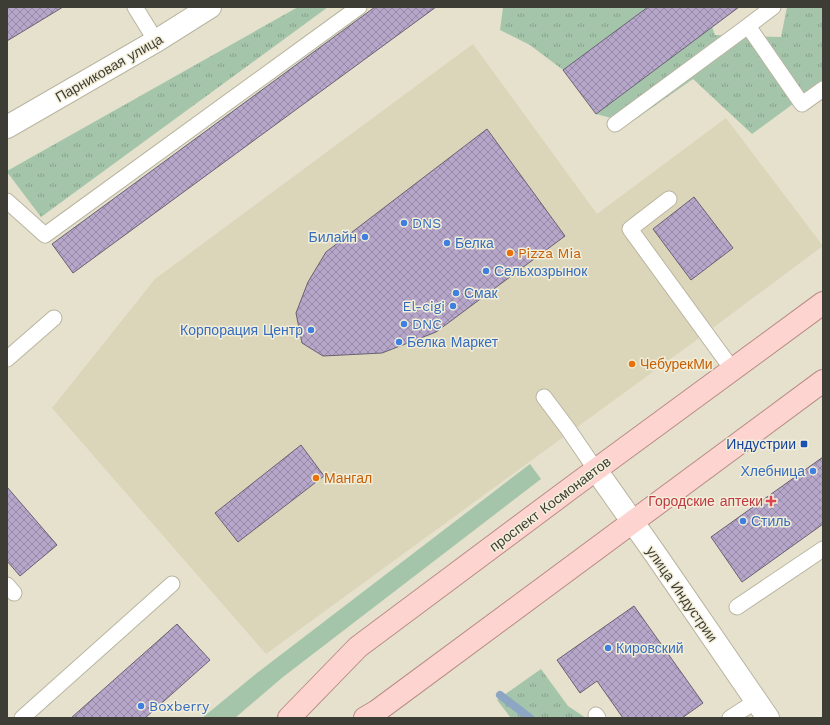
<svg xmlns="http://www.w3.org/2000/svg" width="830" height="725" font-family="'Work Sans',sans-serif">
  <defs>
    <pattern id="park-tufts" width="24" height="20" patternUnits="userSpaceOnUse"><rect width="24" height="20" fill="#a5c5ab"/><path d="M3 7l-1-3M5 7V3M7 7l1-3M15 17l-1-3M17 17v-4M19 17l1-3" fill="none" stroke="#88a18c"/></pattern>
    <pattern id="building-cross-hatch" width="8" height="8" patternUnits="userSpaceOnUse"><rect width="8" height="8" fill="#b6a7ca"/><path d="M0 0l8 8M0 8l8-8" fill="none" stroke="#9589a5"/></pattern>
  </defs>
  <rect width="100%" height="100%" fill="#e5e1cc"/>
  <!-- built -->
  <path fill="#dbd5b9" d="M 473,44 L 597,214 L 726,118 L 823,246 L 706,333 L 266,654 L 52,408 L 155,279 Z"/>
  <!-- green -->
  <path fill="#a5c5ab" d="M 530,464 L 541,479 L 283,677 L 235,718 L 202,718 L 257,673 Z"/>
  <!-- park -->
  <path fill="url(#park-tufts)" d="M 298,7 L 328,7 L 41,217 L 7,172 L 7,171 Z
    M 503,7 L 648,7 L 563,70 L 530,45 L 500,30 Z
    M 787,7 L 823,7 L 823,82 L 752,134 L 693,79 L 630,123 L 596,114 L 712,27 L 715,35 L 781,37 Z
    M 541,669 L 568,706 L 586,718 L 511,718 L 497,700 Z"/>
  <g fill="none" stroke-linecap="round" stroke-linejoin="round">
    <!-- stream -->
    <path stroke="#8ca6c3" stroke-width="8" d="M 500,695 L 530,718"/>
  </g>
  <!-- building -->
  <path fill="url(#building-cross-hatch)" stroke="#686172" d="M 7,7 L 63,7 L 7,41 Z
    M 375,7 L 436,7 L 73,273 L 52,244 Z
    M 648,7 L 739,7 L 596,114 L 563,70 Z
    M 487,129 L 565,236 L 436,332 L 382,353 L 323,356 L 302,343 L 296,313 L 308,282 L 326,252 Z
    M 694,197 L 733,248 L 691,280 L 653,229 Z
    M 301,445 L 324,476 L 238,542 L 215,513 Z
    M 823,457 L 823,524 L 742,582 L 711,537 Z
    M 7,487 L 57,545 L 20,576 L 7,561 Z
    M 634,606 L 703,703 L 682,718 L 623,718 L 597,681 L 580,693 L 557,660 Z
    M 177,624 L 210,660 L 145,718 L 71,718 Z"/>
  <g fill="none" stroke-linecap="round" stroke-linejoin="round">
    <defs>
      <path id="service" d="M 135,7 L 156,41
        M 748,26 L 773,7
        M 615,124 L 748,26 L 802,104 L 823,89
        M 669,199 L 630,229 L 732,369
        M 7,201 L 45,235 L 359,7
        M 7,359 L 54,318
        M 544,397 L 568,429 L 596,470
        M 7,585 L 14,593
        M 737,607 L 823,549
        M 596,715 L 598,718
        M 22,718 L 172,584
        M 730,718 L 756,701"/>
      <path id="minor" d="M 7,127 L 156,41 L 210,7"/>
      <path id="tertiary" d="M 596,470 L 656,555 L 768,718"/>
      <path id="primary" d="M 289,718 L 358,647 L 571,488 L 823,303
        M 365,718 L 377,711 L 823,381"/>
    </defs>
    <!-- service casing -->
    <use href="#service" stroke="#b9b5a1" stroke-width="17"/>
    <!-- minor casing -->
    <use href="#minor" stroke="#b9b5a1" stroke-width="24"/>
    <!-- tertiary casing -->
    <use href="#tertiary" stroke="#b9b5a1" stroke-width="24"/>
    <!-- primary casing -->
    <use href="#primary" stroke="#ba8d86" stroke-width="24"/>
    <!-- service -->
    <use href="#service" stroke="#fff" stroke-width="15"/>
    <!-- minor -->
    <use href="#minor" stroke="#fff" stroke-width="22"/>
    <!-- tertiary -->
    <use href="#tertiary" stroke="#fff" stroke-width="22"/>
    <!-- primary -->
    <use href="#primary" stroke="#fed4d1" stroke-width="22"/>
  </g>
  <!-- markers -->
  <g fill="#3f7fe0" stroke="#f2eed9" stroke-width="1.5">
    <circle cx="404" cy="223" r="4"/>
    <circle cx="365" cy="237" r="4"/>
    <circle cx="447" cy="243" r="4"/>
    <circle cx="486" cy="271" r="4"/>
    <circle cx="456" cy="293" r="4"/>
    <circle cx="453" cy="306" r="4"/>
    <circle cx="404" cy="324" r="4"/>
    <circle cx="311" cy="330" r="4"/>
    <circle cx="399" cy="342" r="4"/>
    <circle cx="813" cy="471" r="4"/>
    <circle cx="743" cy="521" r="4"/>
    <circle cx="608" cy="648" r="4"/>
    <circle cx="141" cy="706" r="4"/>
  </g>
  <g fill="#e8710a" stroke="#f2eed9" stroke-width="1.5">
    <circle cx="510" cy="253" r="4"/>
    <circle cx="632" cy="364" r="4"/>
    <circle cx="316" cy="478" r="4"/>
  </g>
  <rect fill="#1a4fb4" stroke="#f2eed9" stroke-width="1.5" x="800" y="440" width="8" height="8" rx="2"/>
  <path fill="#e0444e" stroke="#f2eed9" stroke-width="1.5" d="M769 495h4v4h4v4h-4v4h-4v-4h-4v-4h4z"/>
  <g text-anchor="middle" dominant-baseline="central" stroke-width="3" stroke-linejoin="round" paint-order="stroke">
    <!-- street labels -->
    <g font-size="14" fill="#3e3d35" stroke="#f2eed9">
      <text transform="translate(109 68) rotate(-30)">Парниковая улица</text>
      <text transform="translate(550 504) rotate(-37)">проспект Космонавтов</text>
      <text transform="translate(682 594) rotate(55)">улица Индустрии</text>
    </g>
    <!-- shop labels -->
    <g font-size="14" fill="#366cbe" stroke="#f2eed9" text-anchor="start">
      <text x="412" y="223">DNS</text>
      <text x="357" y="237" text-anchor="end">Билайн</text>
      <text x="455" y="243">Белка</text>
      <text x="494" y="271">Сельхозрынок</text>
      <text x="464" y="293">Смак</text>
      <text x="445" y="306" text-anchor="end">El-cigi</text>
      <text x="412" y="324">DNC</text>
      <text x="303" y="330" text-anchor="end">Корпорация Центр</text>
      <text x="407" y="342">Белка Маркет</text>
      <text x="805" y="471" text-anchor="end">Хлебница</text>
      <text x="751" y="521">Стиль</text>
      <text x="616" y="648">Кировский</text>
      <text x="149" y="706">Boxberry</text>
    </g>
    <!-- food labels -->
    <g font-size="14" fill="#c56008" stroke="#f2eed9" text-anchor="start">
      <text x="518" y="253">Pizza Mia</text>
      <text x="640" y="364">ЧебурекМи</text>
      <text x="324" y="478">Мангал</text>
    </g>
    <!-- transit labels -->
    <g font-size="14" fill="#164399" stroke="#f2eed9" text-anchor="end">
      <text x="796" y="444">Индустрии</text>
    </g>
    <!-- health labels -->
    <g font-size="14" fill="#be3a42" stroke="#f2eed9" text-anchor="end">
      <text x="763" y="501">Городские аптеки</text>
    </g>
  </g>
  <!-- border -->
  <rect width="830" height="725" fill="none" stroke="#3e3d35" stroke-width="16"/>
</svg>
